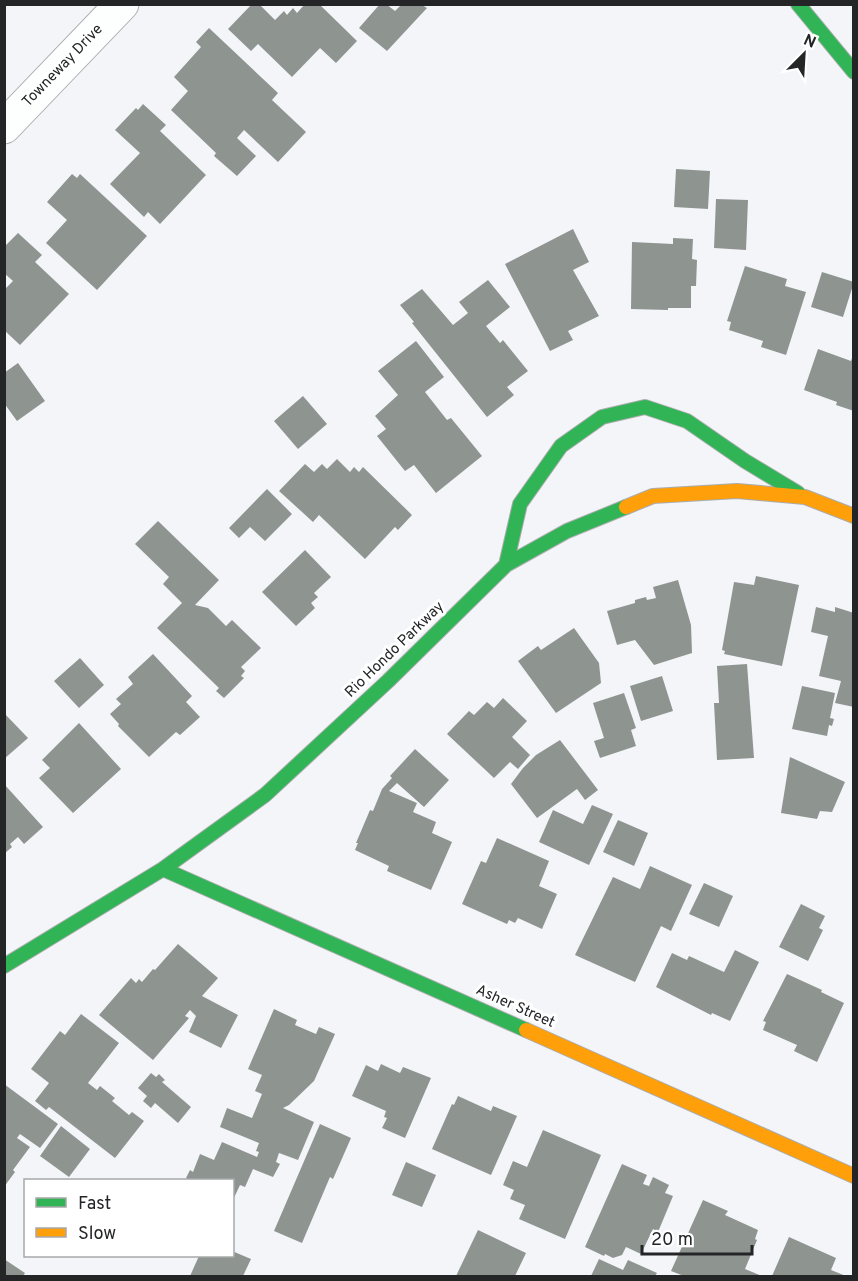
<svg xmlns="http://www.w3.org/2000/svg" width="858" height="1281" font-family="Overpass,sans-serif">
  <rect width="100%" height="100%" fill="#f3f5f8"/>
  <!-- building -->
  <path fill="#8e9591" d="M 252,4 L 259,4 L 275,20 L 284,11 L 287,15 L 293,8 L 297,13 L 305,4 L 319,4 L 357,41 L 336,63 L 320,48 L 292,77 L 258,44 L 251,51 L 228,29 Z
    M 380,4 L 386,4 L 395,11 L 401,5 L 422,5 L 427,8 L 387,51 L 359,28 Z
    M 209,28 L 278,93 L 272,100 L 306,132 L 278,162 L 244,130 L 237,138 L 256,156 L 237,176 L 214,156 L 216,153 L 171,110 L 188,91 L 174,77 L 201,47 L 196,42 Z
    M 143,104 L 166,125 L 160,131 L 206,175 L 160,224 L 148,212 L 144,217 L 110,184 L 140,153 L 115,130 L 136,108 L 138,110 Z
    M 676,169 L 710,171 L 708,209 L 674,207 Z
    M 72,174 L 77,178 L 80,174 L 147,236 L 97,290 L 46,243 L 67,220 L 47,202 Z
    M 716,199 L 748,200 L 746,250 L 714,248 Z
    M 573,229 L 589,262 L 573,270 L 599,316 L 568,331 L 573,340 L 550,351 L 505,264 Z
    M 18,233 L 42,255 L 35,262 L 69,294 L 20,345 L 4,330 L 4,290 L 13,281 L 4,273 L 4,247 Z
    M 673,238 L 693,239 L 692,259 L 697,260 L 696,286 L 691,286 L 691,308 L 668,308 L 668,310 L 631,309 L 632,242 L 673,244 Z
    M 745,266 L 787,279 L 785,286 L 806,292 L 786,355 L 761,347 L 763,341 L 729,330 L 731,322 L 727,321 Z
    M 822,272 L 854,282 L 843,317 L 811,307 Z
    M 488,280 L 510,307 L 486,326 L 500,343 L 503,340 L 528,371 L 507,387 L 514,395 L 487,417 L 412,323 L 414,322 L 400,305 L 422,289 L 453,325 L 468,313 L 459,302 Z
    M 416,341 L 444,377 L 425,392 L 447,420 L 451,418 L 482,456 L 436,493 L 414,465 L 405,471 L 377,436 L 386,429 L 375,416 L 398,395 L 378,371 Z
    M 818,349 L 851,361 L 854,353 L 854,411 L 836,405 L 837,402 L 804,390 Z
    M 18,363 L 45,401 L 17,421 L 4,403 L 4,373 Z
    M 303,396 L 327,424 L 298,449 L 274,421 Z
    M 337,459 L 350,472 L 354,467 L 359,472 L 363,467 L 412,515 L 398,530 L 395,527 L 365,559 L 319,515 L 313,522 L 279,491 L 305,464 L 314,472 L 322,464 L 327,469 Z
    M 267,489 L 292,514 L 265,541 L 250,527 L 239,538 L 229,528 Z
    M 158,521 L 219,580 L 195,605 L 208,608 L 226,626 L 232,620 L 261,648 L 241,667 L 245,671 L 241,676 L 244,678 L 224,698 L 216,691 L 219,688 L 157,628 L 182,603 L 163,584 L 169,577 L 135,544 Z
    M 305,550 L 331,577 L 314,593 L 318,597 L 311,603 L 315,608 L 296,626 L 262,592 Z
    M 756,576 L 799,585 L 782,666 L 724,654 L 725,651 L 722,650 L 734,582 L 754,585 Z
    M 678,580 L 691,625 L 692,653 L 654,665 L 635,640 L 617,645 L 607,611 L 635,603 L 635,600 L 646,597 L 647,600 L 656,598 L 653,587 Z
    M 816,607 L 835,612 L 835,607 L 854,613 L 854,707 L 835,703 L 841,681 L 819,676 L 828,636 L 811,632 Z
    M 574,628 L 599,663 L 601,683 L 556,713 L 518,661 L 538,646 L 541,650 Z
    M 153,654 L 192,696 L 186,702 L 200,717 L 180,735 L 176,732 L 149,757 L 118,726 L 119,724 L 110,714 L 121,704 L 116,699 L 133,684 L 128,677 Z
    M 80,658 L 104,685 L 79,708 L 54,681 Z
    M 747,664 L 754,758 L 717,760 L 714,703 L 719,703 L 717,666 Z
    M 662,676 L 673,711 L 641,721 L 630,686 Z
    M 802,686 L 835,693 L 830,718 L 834,719 L 832,726 L 829,725 L 827,736 L 792,729 Z
    M 624,693 L 636,728 L 631,730 L 636,746 L 600,758 L 594,741 L 604,738 L 593,703 Z
    M 503,698 L 527,721 L 512,737 L 530,755 L 518,769 L 510,762 L 494,778 L 447,734 L 469,711 L 474,715 L 487,702 L 494,708 Z
    M 4,713 L 28,738 L 4,759 Z
    M 79,723 L 121,769 L 73,813 L 39,778 L 50,768 L 42,760 Z
    M 560,740 L 598,790 L 585,800 L 577,789 L 537,818 L 511,784 L 523,768 L 536,755 Z
    M 415,749 L 449,780 L 424,807 L 397,783 L 389,791 L 417,803 L 413,812 L 436,822 L 432,833 L 452,842 L 431,890 L 387,871 L 389,866 L 355,850 L 358,843 L 356,843 L 370,810 L 373,811 L 382,789 L 392,778 L 390,776 Z
    M 790,757 L 845,782 L 832,812 L 820,811 L 817,819 L 781,813 Z
    M 4,784 L 43,827 L 24,844 L 18,837 L 10,844 L 12,847 L 4,854 Z
    M 592,805 L 613,814 L 589,865 L 539,842 L 553,810 L 583,824 Z
    M 618,820 L 648,833 L 634,866 L 603,852 Z
    M 497,838 L 549,861 L 539,886 L 557,894 L 542,929 L 518,918 L 515,923 L 509,920 L 507,924 L 462,904 L 481,861 L 486,863 Z
    M 650,866 L 692,885 L 671,931 L 661,926 L 635,982 L 575,955 L 613,877 L 640,889 Z
    M 704,883 L 733,896 L 719,927 L 689,914 Z
    M 801,904 L 825,916 L 819,928 L 823,930 L 808,961 L 779,947 Z
    M 178,944 L 218,978 L 202,996 L 238,1015 L 221,1048 L 189,1032 L 196,1016 L 190,1010 L 185,1016 L 189,1018 L 153,1060 L 99,1015 L 131,978 L 136,983 L 139,979 L 142,982 L 153,969 L 155,970 Z
    M 735,950 L 759,962 L 730,1021 L 712,1013 L 711,1015 L 656,987 L 672,953 L 687,960 L 689,956 L 724,972 Z
    M 787,974 L 822,990 L 821,992 L 844,1003 L 817,1062 L 794,1051 L 797,1045 L 763,1030 L 766,1022 L 763,1021 Z
    M 274,1009 L 297,1020 L 295,1025 L 316,1034 L 319,1027 L 335,1034 L 314,1081 L 289,1105 L 283,1108 L 314,1122 L 298,1160 L 279,1153 L 276,1162 L 280,1164 L 273,1177 L 253,1169 L 245,1187 L 240,1185 L 232,1202 L 232,1180 L 189,1180 L 186,1178 L 190,1170 L 193,1172 L 200,1154 L 214,1160 L 222,1142 L 257,1157 L 259,1152 L 256,1151 L 259,1143 L 220,1127 L 227,1108 L 252,1118 L 262,1094 L 255,1091 L 262,1075 L 248,1069 Z
    M 81,1014 L 119,1043 L 88,1083 L 97,1090 L 100,1086 L 115,1098 L 112,1101 L 129,1115 L 132,1112 L 144,1121 L 115,1158 L 49,1107 L 46,1110 L 35,1101 L 49,1083 L 31,1069 L 60,1031 L 65,1035 Z
    M 381,1064 L 400,1073 L 403,1067 L 431,1078 L 405,1138 L 382,1128 L 387,1118 L 384,1117 L 386,1111 L 352,1096 L 366,1065 L 378,1071 Z
    M 151,1073 L 156,1077 L 159,1074 L 165,1080 L 162,1082 L 191,1107 L 178,1123 L 155,1103 L 151,1108 L 143,1101 L 147,1096 L 138,1088 Z
    M 4,1084 L 58,1124 L 40,1148 L 20,1134 L 17,1138 L 30,1147 L 13,1170 L 15,1172 L 4,1187 Z
    M 458,1096 L 491,1111 L 493,1106 L 517,1116 L 491,1175 L 432,1149 L 452,1104 L 454,1105 Z
    M 320,1124 L 351,1138 L 333,1179 L 330,1177 L 302,1243 L 274,1231 Z
    M 61,1126 L 90,1149 L 69,1177 L 40,1156 Z
    M 543,1130 L 601,1155 L 565,1239 L 519,1219 L 525,1205 L 510,1199 L 514,1190 L 503,1185 L 513,1161 L 527,1167 Z
    M 406,1162 L 436,1175 L 422,1207 L 392,1195 Z
    M 622,1164 L 647,1175 L 643,1184 L 649,1186 L 653,1177 L 669,1185 L 665,1193 L 673,1196 L 658,1232 L 653,1229 L 641,1254 L 626,1247 L 622,1255 L 613,1258 L 605,1254 L 604,1256 L 585,1247 Z
    M 703,1200 L 728,1211 L 725,1215 L 758,1230 L 755,1239 L 757,1240 L 745,1269 L 762,1276 L 684,1276 L 671,1271 Z
    M 478,1230 L 526,1253 L 515,1276 L 456,1276 Z
    M 789,1237 L 836,1258 L 831,1270 L 846,1276 L 772,1276 Z
    M 232,1251 L 251,1259 L 243,1276 L 190,1276 L 199,1256 L 232,1256 Z
    M 4,1259 L 25,1273 L 23,1276 L 4,1276 Z
    M 599,1259 L 623,1270 L 628,1260 L 657,1273 L 655,1276 L 591,1276 Z"/>
  <g fill="none" stroke-linecap="round" stroke-linejoin="round">
    <defs>
      <path id="street" d="M 4,127 L 122,4"/>
      <path id="fast" d="M 798,4 L 854,72
        M 506,565 L 520,504 L 561,446 L 602,417 L 645,407 L 687,421 L 745,461 L 798,493
        M 163,869 L 526,1030
        M 4,966 L 163,869 L 265,795 L 388,681 L 506,565 L 567,531 L 626,507"/>
      <path id="slow" d="M 626,507 L 653,496 L 737,491 L 805,497 L 854,516
        M 526,1030 L 854,1176"/>
    </defs>
    <!-- street casing -->
    <use href="#street" stroke="#abacae" stroke-width="35"/>
    <!-- fast casing -->
    <use href="#fast" stroke="#abacae" stroke-width="16"/>
    <!-- slow casing -->
    <use href="#slow" stroke="#abacae" stroke-width="16"/>
    <!-- street -->
    <use href="#street" stroke="#fdfefe" stroke-width="33"/>
    <!-- fast -->
    <use href="#fast" stroke="#30b455" stroke-width="14"/>
    <!-- slow -->
    <use href="#slow" stroke="#ff9f0a" stroke-width="14"/>
  </g>
  <g text-anchor="middle" dominant-baseline="central" stroke-width="6" stroke-linejoin="round" paint-order="stroke">
    <!-- street labels -->
    <g font-size="15" fill="#242527" stroke="#fff">
      <text transform="translate(63 66) rotate(-46)">Towneway Drive</text>
      <text transform="translate(395 650) rotate(-44)">Rio Hondo Parkway</text>
      <text transform="translate(515 1007) rotate(24)">Asher Street</text>
    </g>
  </g>
  <!-- border -->
  <rect width="858" height="1281" fill="none" stroke="#242527" stroke-width="12"/>
  <!-- legend -->
  <rect x="24" y="1179" width="210" height="78" fill="#ffffff" stroke="#a7a8a9" stroke-width="1.5"/>
  <rect x="36" y="1198" width="30" height="9" fill="#30b455" stroke="#a7a8a9" stroke-width="1.5"/>
  <text x="78" y="1209" font-size="18" fill="#242527">Fast</text>
  <rect x="36" y="1228" width="30" height="9" fill="#ff9f0a" stroke="#a7a8a9" stroke-width="1.5"/>
  <text x="78" y="1239" font-size="18" fill="#242527">Slow</text>
  <!-- north arrow -->
  <g transform="translate(804 54) rotate(24)" stroke="#ffffff" stroke-width="4.5" paint-order="stroke">
  <path d="M0-4.5L10 22L0 15L-10 22Z" fill="#242527"/>
  <text y="-9" font-size="16" font-weight="bold" text-anchor="middle" fill="#242527">N</text>
  </g>
  <!-- scale -->
  <path d="M642 1245v9h110v-9" fill="none" stroke="#242527" stroke-width="3"/>
  <text x="651" y="1245" font-size="18" fill="#242527" stroke="#ffffff" stroke-width="4.5" paint-order="stroke">20 m</text>
</svg>
